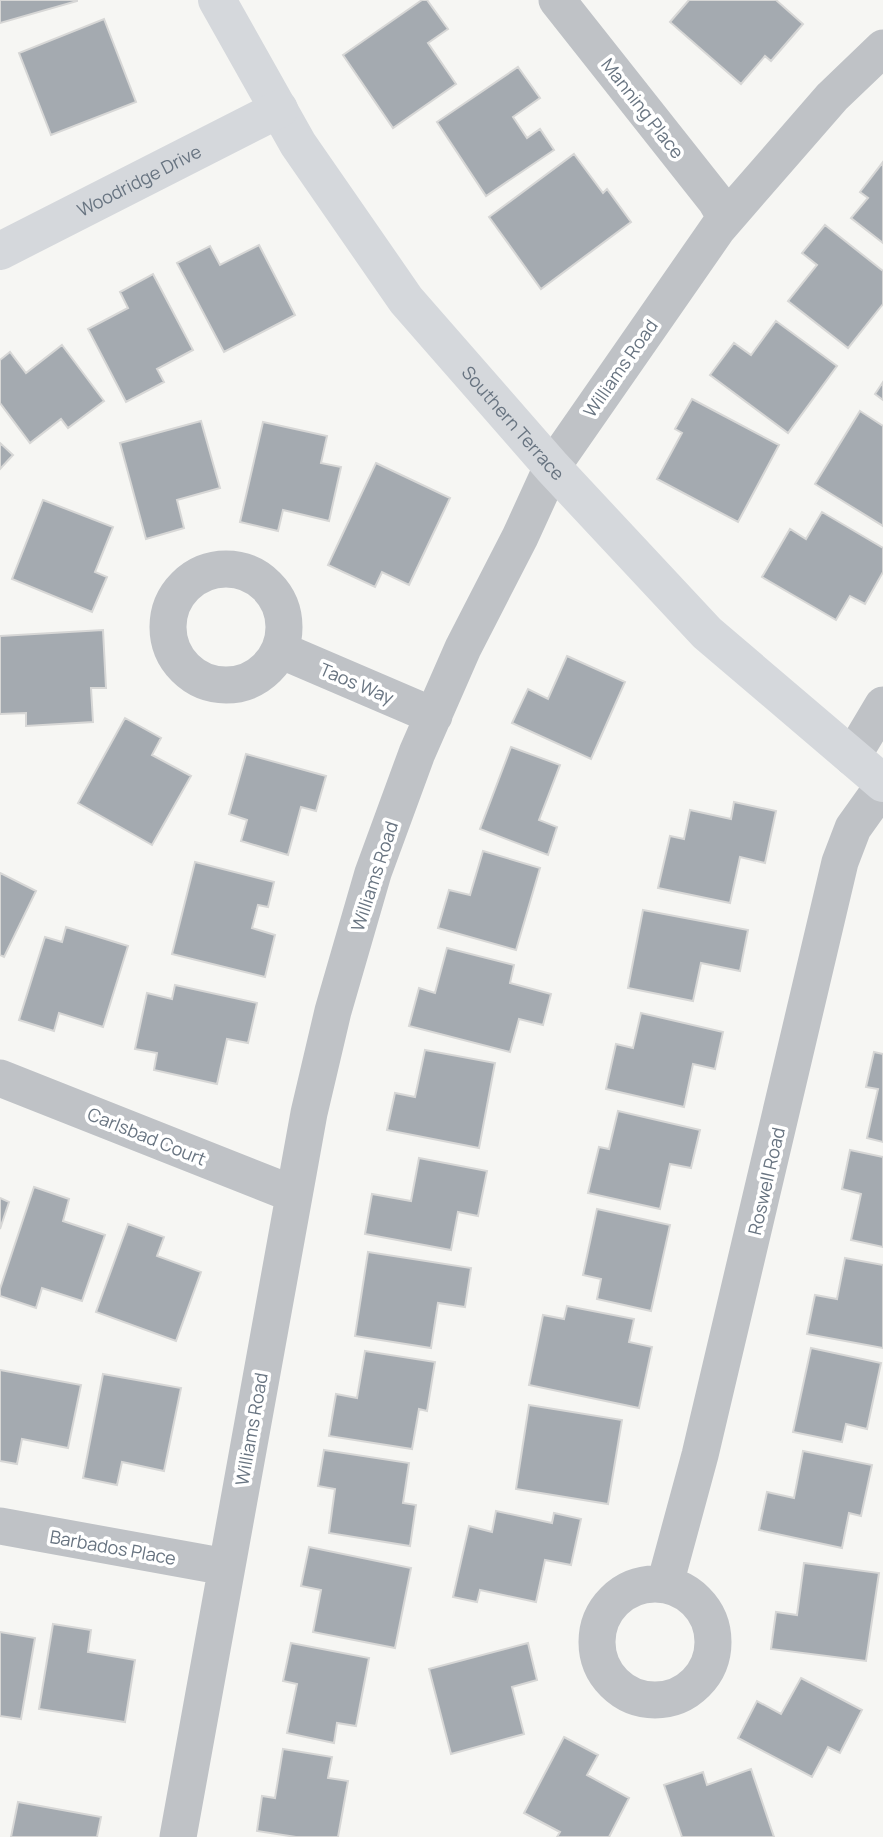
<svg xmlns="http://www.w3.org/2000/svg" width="883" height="1837" font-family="Manrope,sans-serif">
  <rect width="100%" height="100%" fill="#f6f6f3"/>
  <!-- building -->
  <path fill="#a4aab0" stroke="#d7d7d6" stroke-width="2" d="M 0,0 L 77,0 L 77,1 L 0,23 Z
    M 422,0 L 427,0 L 448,29 L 428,43 L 456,84 L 393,128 L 343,55 Z
    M 689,0 L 776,0 L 803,24 L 771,61 L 765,56 L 741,84 L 670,22 Z
    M 104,19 L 136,102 L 51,135 L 19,53 Z
    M 518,67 L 540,98 L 513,117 L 527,138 L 540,129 L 554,150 L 486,196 L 437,122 Z
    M 574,154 L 603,193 L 607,189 L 631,222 L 541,289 L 489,217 Z
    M 883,162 L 883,243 L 851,218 L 868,198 L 860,192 Z
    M 825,225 L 883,271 L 883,304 L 848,348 L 788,301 L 817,265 L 802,253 Z
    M 259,245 L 295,315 L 224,352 L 177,263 L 210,246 L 220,265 Z
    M 153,274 L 193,350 L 157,369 L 164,382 L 126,402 L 88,329 L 128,308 L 120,292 Z
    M 776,321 L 837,366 L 788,433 L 710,375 L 734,343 L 751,355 Z
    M 62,345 L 104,401 L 68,428 L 61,419 L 30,443 L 0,403 L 0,360 L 10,352 L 26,373 Z
    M 883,382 L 883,400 L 875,394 Z
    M 692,399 L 779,445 L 738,522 L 657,479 L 682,433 L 675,429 Z
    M 860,411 L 883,426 L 883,526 L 815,484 Z
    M 201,421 L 220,488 L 177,500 L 184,528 L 146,539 L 120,443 Z
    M 263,422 L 327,436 L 321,463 L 341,467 L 329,521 L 283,510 L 278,531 L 240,522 Z
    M 0,443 L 13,455 L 0,469 Z
    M 376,463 L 450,498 L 409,585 L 382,572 L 375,587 L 328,565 Z
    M 43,500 L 113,527 L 95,572 L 107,577 L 92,612 L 12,579 Z
    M 822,512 L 883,548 L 883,572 L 865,604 L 850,596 L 836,620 L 762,577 L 790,529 L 806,539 Z
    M 103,630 L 106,688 L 91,688 L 93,722 L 26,726 L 26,713 L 0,714 L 0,636 Z
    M 567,656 L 625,682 L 591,759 L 512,723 L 528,689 L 548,699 Z
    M 125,718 L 161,738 L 152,755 L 191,776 L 152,845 L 78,803 Z
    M 511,747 L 560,765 L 539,820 L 557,827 L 548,855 L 480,829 Z
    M 246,754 L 326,776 L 316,811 L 301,807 L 288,855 L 241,841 L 247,820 L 229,814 Z
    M 734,802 L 776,811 L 765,863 L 740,857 L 730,903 L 658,888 L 670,836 L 684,839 L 690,810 L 731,819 Z
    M 483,851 L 540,868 L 516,950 L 438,928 L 449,890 L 470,895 Z
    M 195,862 L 274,882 L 268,907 L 258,905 L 252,928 L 275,935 L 265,977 L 172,954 Z
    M 0,873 L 36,891 L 4,957 L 0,955 Z
    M 643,910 L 748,930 L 740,971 L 701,963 L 693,1001 L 628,988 Z
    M 66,927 L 128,946 L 103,1027 L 59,1013 L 54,1031 L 19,1020 L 45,937 L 62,942 Z
    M 447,948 L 514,965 L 510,983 L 551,994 L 543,1025 L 519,1019 L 510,1052 L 409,1026 L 419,988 L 435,993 Z
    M 175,985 L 257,1003 L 248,1043 L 227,1039 L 217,1084 L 154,1070 L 157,1053 L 135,1049 L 147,993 L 172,999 Z
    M 641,1013 L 723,1032 L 715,1069 L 693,1064 L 684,1107 L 606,1089 L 616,1044 L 633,1048 Z
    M 425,1050 L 495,1063 L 479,1148 L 387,1130 L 395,1093 L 415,1097 Z
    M 874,1052 L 883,1054 L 883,1142 L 867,1138 L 878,1089 L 866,1087 Z
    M 618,1111 L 700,1130 L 691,1168 L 670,1164 L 660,1209 L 588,1193 L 599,1147 L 609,1149 Z
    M 850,1150 L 883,1157 L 883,1247 L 851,1240 L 861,1194 L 842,1189 Z
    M 419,1158 L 487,1171 L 478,1216 L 458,1212 L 451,1250 L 365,1234 L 372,1194 L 411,1201 Z
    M 34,1187 L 69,1199 L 63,1221 L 105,1235 L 82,1301 L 42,1288 L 36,1308 L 0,1296 L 0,1289 Z
    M 0,1198 L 9,1202 L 0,1229 Z
    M 597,1209 L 670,1225 L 651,1311 L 597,1299 L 601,1279 L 583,1275 Z
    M 128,1224 L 164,1237 L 157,1256 L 201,1272 L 176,1341 L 96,1312 Z
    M 368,1252 L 471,1268 L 465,1307 L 438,1303 L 431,1348 L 355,1336 Z
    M 845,1258 L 883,1265 L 883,1348 L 807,1334 L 815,1295 L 837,1299 Z
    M 567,1306 L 634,1319 L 629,1342 L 652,1347 L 639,1408 L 529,1385 L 543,1315 L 564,1319 Z
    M 811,1348 L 881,1363 L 867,1429 L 846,1424 L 842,1442 L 793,1432 Z
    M 365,1351 L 435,1362 L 427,1411 L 419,1409 L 412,1449 L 329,1436 L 336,1394 L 357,1398 Z
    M 0,1370 L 81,1385 L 68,1448 L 22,1439 L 17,1464 L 0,1461 Z
    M 103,1374 L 181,1388 L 164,1471 L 122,1462 L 117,1485 L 83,1478 Z
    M 529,1405 L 622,1420 L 608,1504 L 516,1489 Z
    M 324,1450 L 409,1463 L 403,1503 L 416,1505 L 410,1546 L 329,1533 L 335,1489 L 318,1486 Z
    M 803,1451 L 872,1465 L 861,1516 L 849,1513 L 842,1548 L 759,1530 L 767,1492 L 794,1498 Z
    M 496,1511 L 552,1523 L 554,1513 L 581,1519 L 571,1565 L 545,1560 L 536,1602 L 480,1590 L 477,1602 L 453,1597 L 469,1526 L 492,1532 Z
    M 309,1547 L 411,1568 L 395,1648 L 313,1632 L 321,1590 L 301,1586 Z
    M 804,1563 L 879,1573 L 866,1661 L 771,1649 L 776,1612 L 797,1615 Z
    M 53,1624 L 91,1630 L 88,1652 L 135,1660 L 125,1722 L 39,1709 Z
    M 0,1632 L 35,1638 L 21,1719 L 0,1716 Z
    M 291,1643 L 369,1658 L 356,1726 L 337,1723 L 334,1743 L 287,1733 L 297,1684 L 283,1681 Z
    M 528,1643 L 537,1680 L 512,1687 L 524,1734 L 451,1754 L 429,1669 Z
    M 801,1678 L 862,1710 L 840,1753 L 828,1747 L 812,1777 L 738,1738 L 757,1701 L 781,1714 Z
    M 564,1737 L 598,1755 L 587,1775 L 629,1798 L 609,1837 L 557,1837 L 560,1832 L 524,1813 Z
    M 283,1749 L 332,1757 L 328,1778 L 348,1781 L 338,1837 L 296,1837 L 257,1831 L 262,1796 L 275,1798 Z
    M 751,1769 L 774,1837 L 682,1837 L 664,1785 L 703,1772 L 707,1785 Z
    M 18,1802 L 101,1817 L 97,1837 L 11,1837 Z"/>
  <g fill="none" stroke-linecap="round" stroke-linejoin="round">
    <!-- street -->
    <path stroke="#bfc2c6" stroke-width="37" d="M 557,0 L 716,201 L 726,218
      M168 627a58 58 0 1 1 116 0a58 58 0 1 1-116 0Z
      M 280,650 L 434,716
      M 852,757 L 883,705
      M 0,1078 L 293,1194
      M 0,1526 L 226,1567
      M597 1642a58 58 0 1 1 116 0a58 58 0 1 1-116 0Z
      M 665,1584 L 700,1455 L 840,862 L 853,828 L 883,786
      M 178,1837 L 309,1113 L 333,1011 L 373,873 L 417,753 L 463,648 L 520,537 L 552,467 L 718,228 L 832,97 L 883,48"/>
    <!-- secondary -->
    <g stroke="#d5d8dc" stroke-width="38">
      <path id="s1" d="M 217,0 L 298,144 L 406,300 L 552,467 L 707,633 L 883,783"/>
      <path id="s2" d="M 0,251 L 279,109"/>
    </g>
  </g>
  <g text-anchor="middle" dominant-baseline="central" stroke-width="7" stroke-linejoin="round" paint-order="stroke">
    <!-- street labels -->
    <g font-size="18" fill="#687481" stroke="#fff">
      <text transform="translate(643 108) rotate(52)">Manning Place</text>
      <text stroke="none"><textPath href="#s2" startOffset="156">Woodridge Drive</textPath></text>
      <text transform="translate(620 368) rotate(-55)">Williams Road</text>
      <text stroke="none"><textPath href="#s1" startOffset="518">Southern Terrace</textPath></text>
      <text transform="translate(357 683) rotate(23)">Taos Way</text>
      <text transform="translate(374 876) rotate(-72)">Williams Road</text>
      <text transform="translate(147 1136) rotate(22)">Carlsbad Court</text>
      <text transform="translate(766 1181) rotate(-77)">Roswell Road</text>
      <text transform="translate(251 1429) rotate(-80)">Williams Road</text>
      <text transform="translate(113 1547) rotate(10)">Barbados Place</text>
    </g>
  </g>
</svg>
